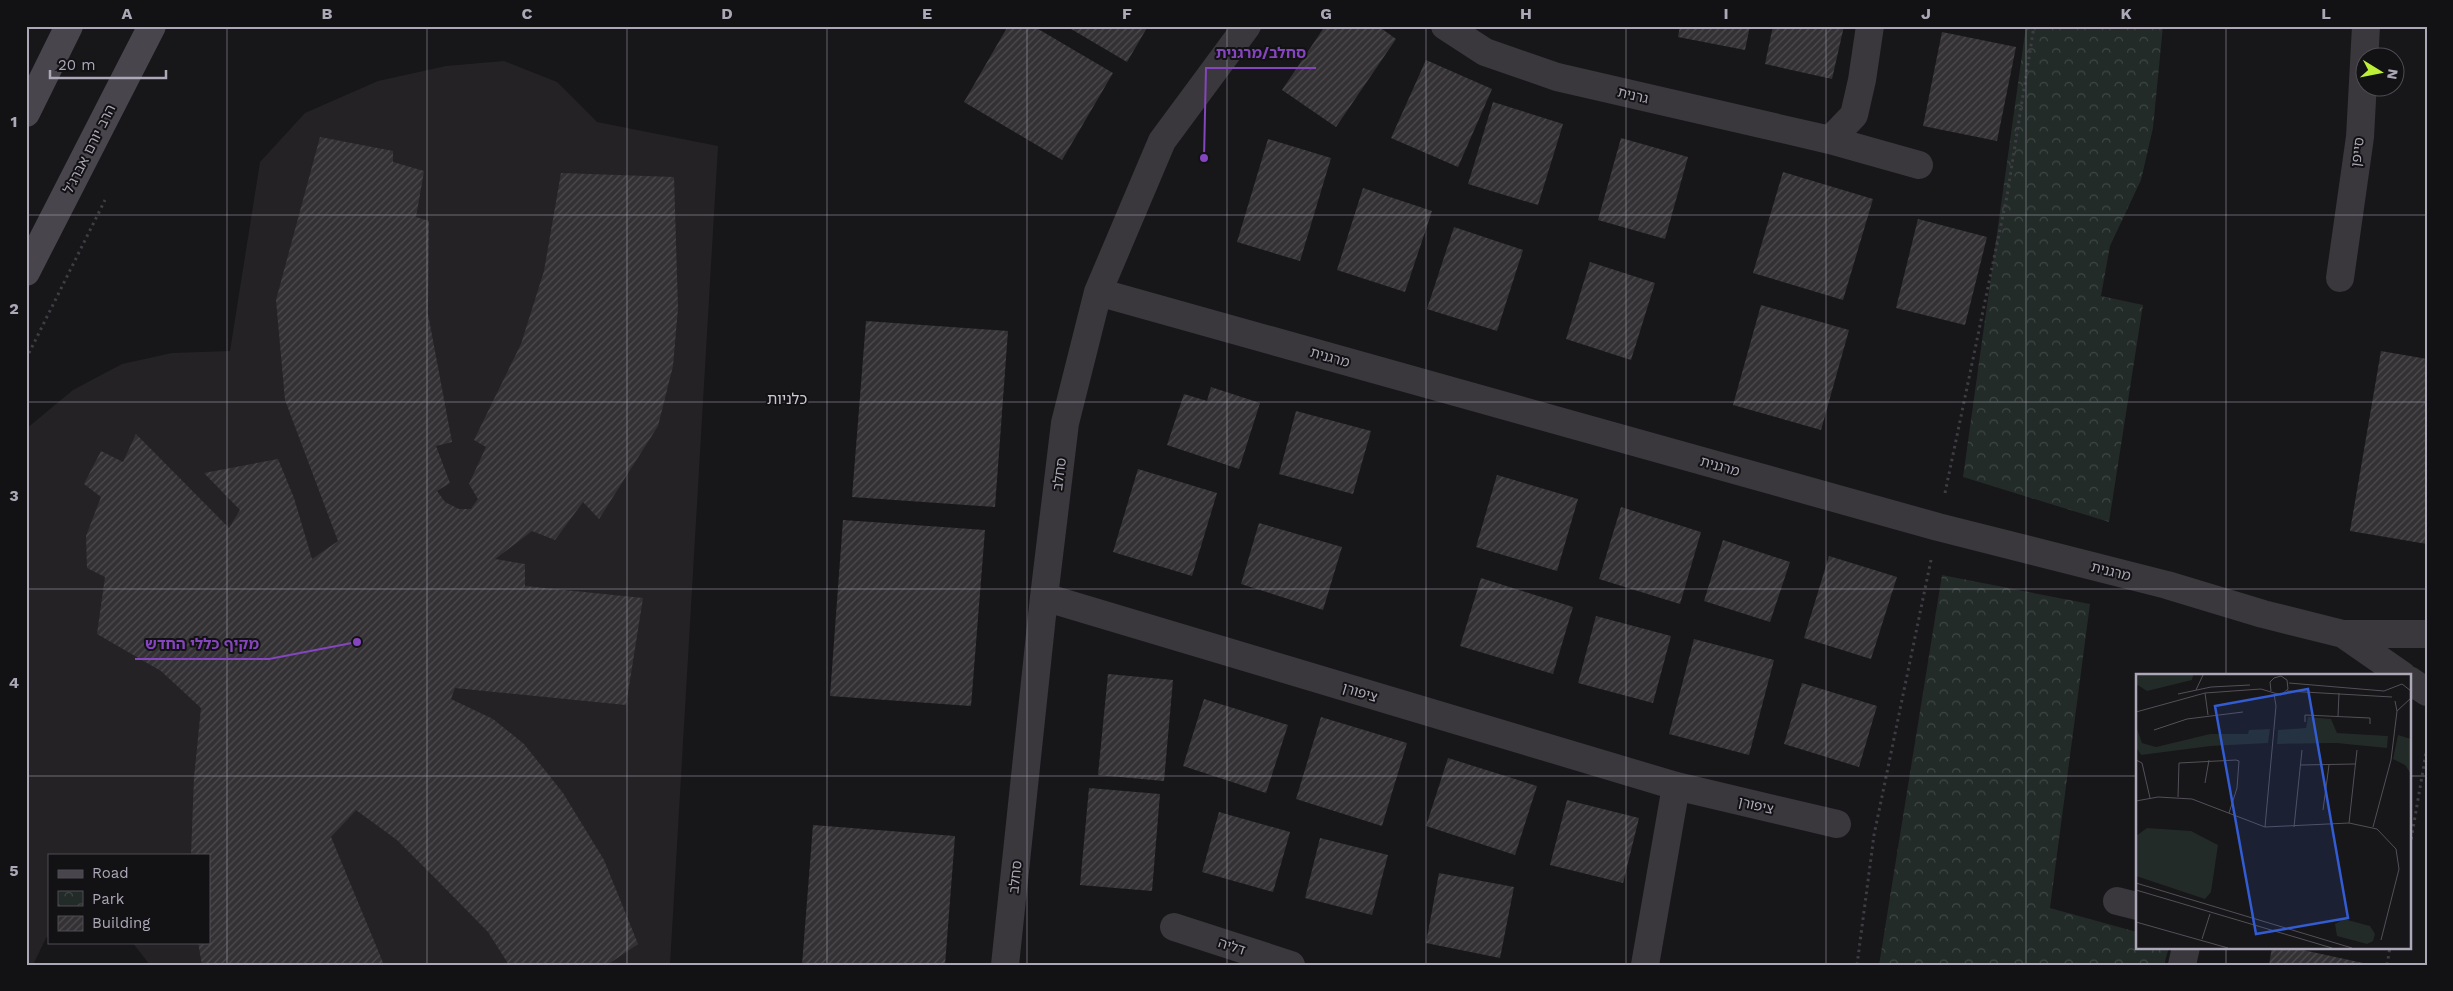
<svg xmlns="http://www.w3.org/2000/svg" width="2453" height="991" font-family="'Work Sans','Noto Sans Hebrew',sans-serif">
  <defs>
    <pattern id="park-crowns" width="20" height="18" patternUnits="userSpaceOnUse" patternTransform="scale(1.25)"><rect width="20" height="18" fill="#222b28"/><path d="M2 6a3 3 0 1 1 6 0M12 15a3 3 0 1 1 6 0" fill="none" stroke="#3f4745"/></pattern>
    <pattern id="building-hatch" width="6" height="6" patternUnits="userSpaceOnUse" patternTransform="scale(1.25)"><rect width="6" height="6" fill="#333134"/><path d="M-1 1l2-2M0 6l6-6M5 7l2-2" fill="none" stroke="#4e4c4f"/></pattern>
  </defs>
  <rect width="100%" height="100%" fill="#171618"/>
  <!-- built -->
  <path fill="#242225" d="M 504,61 L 557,82 L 597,122 L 718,146 L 670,965 L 150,965 L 132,942 L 209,942 L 209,855 L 49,855 L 49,936 L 46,938 L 33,965 L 26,965 L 26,429 L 73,390 L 122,364 L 172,353 L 230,351 L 260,162 L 305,113 L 378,81 L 446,66 Z"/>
  <!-- park -->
  <path fill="url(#park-crowns)" d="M 2026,26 L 2163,26 L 2153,128 L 2141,180 L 2110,246 L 2101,296 L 2143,305 L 2109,522 L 1963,477 Z
    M 1942,575 L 2090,604 L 2050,908 L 2137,932 L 2137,947 L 2169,947 L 2164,965 L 1879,965 Z"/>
  <!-- building -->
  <path fill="url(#building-hatch)" d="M 1008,26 L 1033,26 L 1113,73 L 1062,160 L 964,102 Z
    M 1066,26 L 1148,26 L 1127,62 Z
    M 1325,26 L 1378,26 L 1396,39 L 1336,127 L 1282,90 Z
    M 1680,26 L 1750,26 L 1745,50 L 1678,37 Z
    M 1773,26 L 1844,26 L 1832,79 L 1765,64 Z
    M 1942,32 L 2016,47 L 1997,141 L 1923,126 Z
    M 1426,60 L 1492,89 L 1458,167 L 1391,138 Z
    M 1493,102 L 1563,124 L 1538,205 L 1468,184 Z
    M 320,137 L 393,151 L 393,162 L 424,171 L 416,217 L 429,221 L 428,314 L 452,442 L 436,446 L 450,483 L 437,491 L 445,502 L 459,509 L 471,509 L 478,499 L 469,484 L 486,447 L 474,440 L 521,344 L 544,271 L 561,173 L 674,177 L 678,308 L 673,366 L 658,426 L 599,519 L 583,502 L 555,540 L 532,531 L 495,559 L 525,564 L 525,586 L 643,598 L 626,705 L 455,688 L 451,699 L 493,719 L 524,744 L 563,793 L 604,860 L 638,944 L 607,965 L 509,965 L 488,932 L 437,880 L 397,840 L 356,810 L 331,837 L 384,965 L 202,965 L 198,942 L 209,942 L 209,855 L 191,855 L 194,778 L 201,708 L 161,671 L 97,634 L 105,577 L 87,568 L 86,536 L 101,497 L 84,484 L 101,451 L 123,462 L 136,434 L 229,528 L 240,510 L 204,473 L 278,459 L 294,498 L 312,559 L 338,541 L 285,400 L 276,300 Z
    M 1621,138 L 1688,157 L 1665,239 L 1598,220 Z
    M 1268,139 L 1331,158 L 1300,261 L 1237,242 Z
    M 1783,172 L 1873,199 L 1843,300 L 1753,273 Z
    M 1363,188 L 1432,211 L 1405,292 L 1337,270 Z
    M 1918,219 L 1987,237 L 1965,325 L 1896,308 Z
    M 1454,227 L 1523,250 L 1497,331 L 1427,309 Z
    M 1590,262 L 1655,283 L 1631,360 L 1566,339 Z
    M 1761,305 L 1849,330 L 1821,430 L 1733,405 Z
    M 866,321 L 1008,331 L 995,507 L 852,497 Z
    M 2381,351 L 2427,359 L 2427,544 L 2350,531 Z
    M 1211,387 L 1260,403 L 1239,469 L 1167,445 L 1184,394 L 1207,401 Z
    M 1296,411 L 1371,431 L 1353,494 L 1279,474 Z
    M 1138,469 L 1217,493 L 1192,576 L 1113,552 Z
    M 1497,475 L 1578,499 L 1557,571 L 1476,547 Z
    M 1621,507 L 1701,532 L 1680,604 L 1599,579 Z
    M 843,520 L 985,530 L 971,706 L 830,696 Z
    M 1259,523 L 1342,547 L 1323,610 L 1241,584 Z
    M 1723,540 L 1790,562 L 1770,622 L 1704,601 Z
    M 1829,556 L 1897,577 L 1871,659 L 1804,638 Z
    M 1481,578 L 1573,607 L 1553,674 L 1460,646 Z
    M 1596,616 L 1671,636 L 1653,703 L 1578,683 Z
    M 1694,639 L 1774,660 L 1749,755 L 1669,734 Z
    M 1108,674 L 1173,680 L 1164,781 L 1098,775 Z
    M 1802,683 L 1877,706 L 1859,767 L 1784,744 Z
    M 1204,699 L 1288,725 L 1266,793 L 1183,766 Z
    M 1321,717 L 1407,743 L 1382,826 L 1296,799 Z
    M 1448,758 L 1537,786 L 1515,855 L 1426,826 Z
    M 1089,788 L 1160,794 L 1152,891 L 1080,885 Z
    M 1567,800 L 1639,818 L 1623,883 L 1550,865 Z
    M 1219,812 L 1290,832 L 1273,892 L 1202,872 Z
    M 813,825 L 955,836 L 945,965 L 802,965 Z
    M 1320,838 L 1388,855 L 1372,915 L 1305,898 Z
    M 1439,873 L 1514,887 L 1500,958 L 1426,943 Z
    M 2272,947 L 2289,947 L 2363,963 L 2269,965 Z"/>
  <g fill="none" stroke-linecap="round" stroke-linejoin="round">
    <!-- path -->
    <path stroke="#3f3d44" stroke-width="3" stroke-dasharray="2.5 4" stroke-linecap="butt" d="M 26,359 L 105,200
      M 1945,493 L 2007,196 L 2034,26
      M 2409,852 L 2427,747
      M 1857,965 L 1874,835 L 1931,560
      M 2387,965 L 2390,947"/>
    <!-- street -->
    <path stroke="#3a373d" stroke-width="28" d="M 1445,26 L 1485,52 L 1557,77 L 1830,140 L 1854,115 L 1862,80 L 1870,26
      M 1830,140 L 1919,165
      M 2340,278 L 2360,137 L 2366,26
      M 1098,292 L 1938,527 L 2167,585 L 2263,614 L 2343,634 L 2427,634
      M 1044,597 L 1676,786 L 1837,824
      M 2343,634 L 2402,675
      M 2409,680 L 2427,692
      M 2117,901 L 2137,906
      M 1174,927 L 1291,965
      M 1005,965 L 1044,597 L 1065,423 L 1098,292 L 1162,141 L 1247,26
      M 1645,965 L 1676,786
      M 2182,965 L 2186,947"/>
    <!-- secondary -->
    <path stroke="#48454d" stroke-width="28" d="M 26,113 L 69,26
      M 26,272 L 152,26"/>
  </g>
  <!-- grid -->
  <path fill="none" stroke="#ada8b8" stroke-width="1" stroke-opacity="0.55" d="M 227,26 L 227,965M 427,26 L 427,965M 627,26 L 627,965M 827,26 L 827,965M 1027,26 L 1027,965M 1227,26 L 1227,965M 1426,26 L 1426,965M 1626,26 L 1626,965M 1826,26 L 1826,965M 2026,26 L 2026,965M 2226,26 L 2226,675M 26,215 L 2427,215M 26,402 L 2427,402M 26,589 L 2427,589M 26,776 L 2137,776M 2409,776 L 2427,776M 2226,947 L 2226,965"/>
  <g text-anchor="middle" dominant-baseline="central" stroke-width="4" stroke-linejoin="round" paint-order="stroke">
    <!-- street labels -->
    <g font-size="14" fill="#ada8b8" stroke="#121113">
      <text transform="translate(1633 95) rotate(13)">גרנית</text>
      <text transform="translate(89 149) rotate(-63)">הרב יורם אברג'ל</text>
      <text transform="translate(2357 152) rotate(-83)">סייפן</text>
      <text transform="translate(1330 357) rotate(16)">מרגנית</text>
      <text transform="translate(1720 466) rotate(16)">מרגנית</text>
      <text transform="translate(1059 474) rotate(-83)">סחלב</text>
      <text transform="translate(2111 571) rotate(14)">מרגנית</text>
      <text transform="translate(1360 692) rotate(17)">ציפורן</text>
      <text transform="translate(1756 805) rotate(13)">ציפורן</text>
      <text transform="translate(1015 877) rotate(-84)">סחלב</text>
      <text transform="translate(1232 946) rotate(18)">דליה</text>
    </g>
    <!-- neighbourhood labels -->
    <g font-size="15" fill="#cdc9d4" stroke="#121113">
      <text x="787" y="399">כלניות</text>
    </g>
  </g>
  <!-- overview -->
  <g transform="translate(2136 674)">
    <rect width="275" height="275" fill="#171618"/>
    <path d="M 11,154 L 55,157 L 82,171 L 75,218 L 69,225 L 0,202 L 0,162 Z" fill="#222b28"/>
    <path d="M 0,1 L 57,1 L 56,6 L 11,17 L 0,10 Z" fill="#222b28"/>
    <path d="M 172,43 L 195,45 L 201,59 L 252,62 L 251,74 L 200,69 L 141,70 L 142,56 L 170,54 ZM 0,52 L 6,69 L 20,73 L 74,60 L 112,60 L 113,56 L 134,55 L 132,69 L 75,72 L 5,81 L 0,73 ZM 262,61 L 275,65 L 275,100 L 269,91 L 257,85 Z" fill="#222b28"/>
    <path d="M 208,245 L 234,252 L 239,260 L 237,267 L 231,270 L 201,262 L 199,250 Z" fill="#222b28"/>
    <path fill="none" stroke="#535058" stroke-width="1" d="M 153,9 L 248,17 L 266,10 L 275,17M 60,16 L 67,1M 151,17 L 256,23M 69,19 L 72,41M 42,20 L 75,13 L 114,11M 261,37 L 275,24M 0,38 L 69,19 L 125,15 L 145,21 L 152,15 L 151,6 L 145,2 L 138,4 L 134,8 L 135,17M 202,42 L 203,19M 169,48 L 169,41 L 234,44 L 234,50M 18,56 L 51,45 L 107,38M 0,86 L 6,89 L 14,124M 165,91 L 219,90M 69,109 L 73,86M 42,123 L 43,89 L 100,86 L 103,87 L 101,114 L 93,139M 0,127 L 22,123 L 56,125 L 129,153 L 213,149 L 241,155 L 260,175 L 263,195 L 245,266M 187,136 L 193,91M 213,149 L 221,76M 129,153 L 140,32 L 138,20M 158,153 L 166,76M 237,153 L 255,86 L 261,37 L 259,27M 0,209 L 216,274M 0,216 L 196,274M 0,248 L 92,274M 66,265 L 74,240"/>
    <path fill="#335cd3" fill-opacity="0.15" stroke="#335cd3" stroke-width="2.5" d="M 172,15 L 212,244 L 120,260 L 79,32 Z"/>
    <rect width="275" height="275" fill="none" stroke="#ada8b8" stroke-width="2.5"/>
  </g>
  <!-- callouts -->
  <path fill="none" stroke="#8545be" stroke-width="2" d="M1204 158L1206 68H1316M357 642L269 659H135"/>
  <g fill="#8545be" stroke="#121113" stroke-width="2">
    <circle cx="1204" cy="158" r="5"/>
    <circle cx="357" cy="642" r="5"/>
  </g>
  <g font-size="15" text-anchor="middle" font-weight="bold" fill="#8545be" stroke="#121113" stroke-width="4" stroke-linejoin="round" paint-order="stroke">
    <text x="1261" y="58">סחלב/מרגנית</text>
    <text x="202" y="649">מקיף כללי החדש</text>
  </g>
  <!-- border -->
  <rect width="2453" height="991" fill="none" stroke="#121113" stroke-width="55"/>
  <!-- legend -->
  <rect x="48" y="854" width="162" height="90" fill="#121113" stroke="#504d55"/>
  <rect x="58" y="870" width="25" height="8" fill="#48454d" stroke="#504d55"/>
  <text x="92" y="878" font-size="15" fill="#ada8b8">Road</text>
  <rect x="58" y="891" width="25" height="15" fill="url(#park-crowns)" stroke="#504d55"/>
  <text x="92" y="904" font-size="15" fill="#ada8b8">Park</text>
  <rect x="58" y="916" width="25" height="15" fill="url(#building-hatch)" stroke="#504d55"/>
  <text x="92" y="928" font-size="15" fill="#ada8b8">Building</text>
  <!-- north arrow -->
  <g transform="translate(2380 72) rotate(100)"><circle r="24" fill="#121113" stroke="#504d55"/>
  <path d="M0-4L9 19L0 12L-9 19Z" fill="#bdee38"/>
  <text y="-8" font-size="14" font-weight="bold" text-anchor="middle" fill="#ada8b8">N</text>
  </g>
  <!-- scale -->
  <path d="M50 70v8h116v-8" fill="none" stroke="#ada8b8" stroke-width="2.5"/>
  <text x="58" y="70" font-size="15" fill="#ada8b8" stroke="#121113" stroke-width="4" paint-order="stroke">20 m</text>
  <rect x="28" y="28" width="2398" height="936" fill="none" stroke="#ada8b8" stroke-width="2"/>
  <g font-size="16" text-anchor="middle" font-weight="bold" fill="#ada8b8">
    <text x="127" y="19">A</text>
    <text x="327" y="19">B</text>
    <text x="527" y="19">C</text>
    <text x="727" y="19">D</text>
    <text x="927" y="19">E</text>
    <text x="1127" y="19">F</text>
    <text x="1326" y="19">G</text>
    <text x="1526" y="19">H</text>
    <text x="1726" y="19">I</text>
    <text x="1926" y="19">J</text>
    <text x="2126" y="19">K</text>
    <text x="2326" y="19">L</text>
    <text x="14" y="127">1</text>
    <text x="14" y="314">2</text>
    <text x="14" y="501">3</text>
    <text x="14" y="688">4</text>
    <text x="14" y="876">5</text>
  </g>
</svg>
